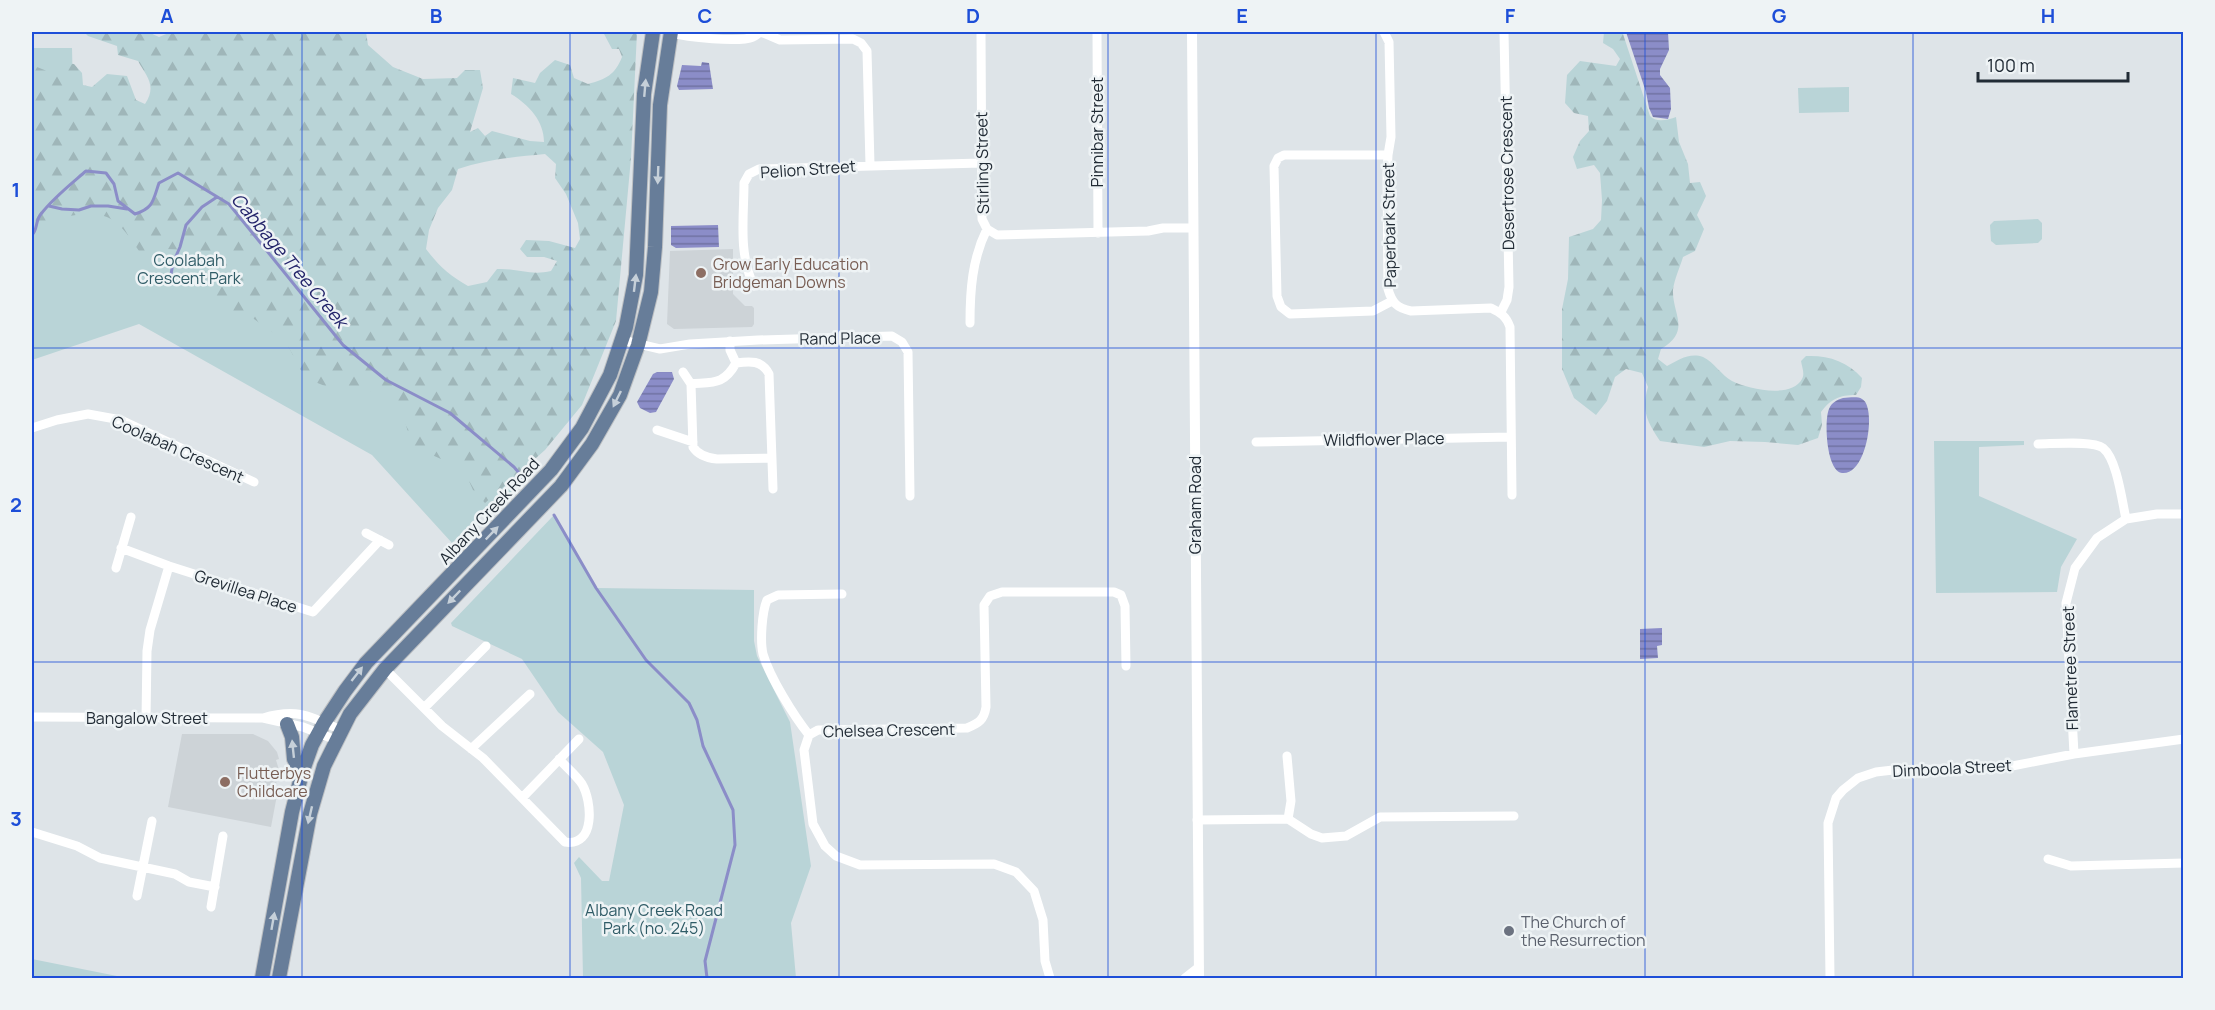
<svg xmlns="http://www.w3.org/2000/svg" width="2215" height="1010" font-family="Manrope,sans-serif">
  <defs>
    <pattern id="forest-firs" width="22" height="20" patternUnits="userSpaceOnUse" patternTransform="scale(1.5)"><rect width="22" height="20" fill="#b9d4d7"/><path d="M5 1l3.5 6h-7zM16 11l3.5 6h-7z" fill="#9fb6b9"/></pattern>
    <pattern id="water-rules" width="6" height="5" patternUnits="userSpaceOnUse" patternTransform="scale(1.5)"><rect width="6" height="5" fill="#8b8dc8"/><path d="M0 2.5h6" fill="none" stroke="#7173a3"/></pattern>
  </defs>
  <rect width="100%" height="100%" fill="#dee4e8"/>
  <!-- built -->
  <path fill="#cdd3d7" d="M 733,249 L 733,294 L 745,306 L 752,306 L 754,308 L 754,324 L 752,327 L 674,329 L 667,324 L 670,251 Z
    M 182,734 L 253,734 L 268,741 L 277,752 L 279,759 L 276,760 L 279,770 L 274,794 L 277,795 L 271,827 L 168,807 Z"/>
  <!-- green -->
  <path fill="#b9d4d7" d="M 32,48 L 72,48 L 75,181 L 144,211 L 514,467 L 525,480 L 511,497 L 505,490 L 452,543 L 372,455 L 139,324 L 32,360 Z
    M 1849,87 L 1849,112 L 1799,113 L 1798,88 Z
    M 2038,219 L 2042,223 L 2042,239 L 2038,243 L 1996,245 L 1991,241 L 1990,225 L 1994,221 Z
    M 1934,441 L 2024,441 L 2024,445 L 1979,447 L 1979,496 L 2077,539 L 2061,567 L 2057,592 L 1936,593 Z
    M 554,515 L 596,588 L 754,590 L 754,641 L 757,656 L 790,722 L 811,866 L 791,923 L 796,978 L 583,978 L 581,878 L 574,863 L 579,857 L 602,881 L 609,881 L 624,805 L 603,752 L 558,712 L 522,659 L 452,626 L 451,623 Z
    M 32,959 L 127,978 L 32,978 Z"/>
  <!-- forest -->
  <path fill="url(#forest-firs)" fill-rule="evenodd" d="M 84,32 L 148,32 L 159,37 L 171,32 L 366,32 L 368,45 L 393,67 L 423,79 L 457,78 L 465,70 L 480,70 L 483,88 L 470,132 L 478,128 L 485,136 L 492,131 L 530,141 L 544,142 C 544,121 529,105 511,94 L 513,78 L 535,83 L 540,73 L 555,60 L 570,65 L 574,78 L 588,84 C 606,79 615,75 622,57 L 619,49 L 612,49 L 603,32 L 637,32 L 631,158 L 616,321 L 582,405 L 545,450 L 485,503 L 473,490 L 456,452 L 441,459 L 412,446 L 401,408 L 370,391 L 325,386 L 305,378 L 286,342 L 254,319 L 225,309 L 210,290 L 206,276 L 193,250 L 166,249 L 141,254 C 112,209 103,210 51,219 L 32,252 L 32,65 L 47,71 L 62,63 L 74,64 L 82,73 L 83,85 L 92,87 L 107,74 L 127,76 L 136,100 L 145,104 C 157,86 147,77 138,61 L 118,55 L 117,46 L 88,36 ZM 545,154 L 556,164 L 555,178 L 566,194 L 578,223 L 580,239 L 575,248 L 549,241 L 526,240 L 520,249 L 527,257 L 544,257 L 557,261 L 551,271 C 530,276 518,268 497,269 L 487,282 L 468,286 C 450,276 438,265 426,249 L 429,230 L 438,208 L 452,190 L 458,169 C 487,159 515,157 545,154 Z
    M 1604,32 L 1623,34 L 1650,116 C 1656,123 1668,120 1676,117 L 1679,142 L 1688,164 L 1690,183 L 1700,182 L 1706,196 L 1697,215 L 1704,229 L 1695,251 L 1683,257 C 1680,267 1674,280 1673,290 C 1672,314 1692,331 1661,349 L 1658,359 L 1667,366 C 1678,360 1690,352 1703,357 C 1714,362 1721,375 1732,381 C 1748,389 1791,399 1802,379 C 1805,374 1802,367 1801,361 L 1806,356 C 1828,355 1847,361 1862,378 L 1861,387 L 1856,395 C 1839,395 1831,399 1821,412 L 1822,425 L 1818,438 L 1798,445 L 1765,442 L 1730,441 L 1704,447 L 1660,441 C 1647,422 1641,410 1648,387 L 1642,373 L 1626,369 L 1615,377 L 1607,401 L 1596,415 L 1574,398 L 1562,369 L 1562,309 L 1568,279 L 1569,237 L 1593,229 L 1601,220 L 1602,200 L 1600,173 L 1594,165 L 1577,169 L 1573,157 L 1580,141 L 1589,131 L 1588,116 L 1574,113 L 1565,103 L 1567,75 L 1580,61 L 1616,66 L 1620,59 L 1613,49 L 1603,43 Z"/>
  <!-- water -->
  <path fill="url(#water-rules)" d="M 1626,32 L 1668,32 L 1669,50 L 1660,69 L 1660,75 L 1670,88 L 1671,109 L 1668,119 L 1653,117 L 1649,108 L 1646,92 Z
    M 702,62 L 709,63 L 713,89 L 679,90 L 677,86 L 682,65 L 701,66 Z
    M 718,225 L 719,247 L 676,248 L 671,245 L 671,226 Z
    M 657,372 L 672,372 L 674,379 L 656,412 L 650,413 L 640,408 L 637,402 L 653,374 Z
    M 1843,398 C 1849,398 1857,396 1862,399 C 1877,406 1867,476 1842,473 C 1826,471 1824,420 1829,409 C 1832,402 1837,400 1843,398 Z
    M 1662,628 L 1662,645 L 1657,646 L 1658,658 L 1640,659 L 1640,629 Z"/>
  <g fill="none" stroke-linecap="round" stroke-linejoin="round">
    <!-- stream -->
    <path stroke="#8b8dc8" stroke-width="3" d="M 49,206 L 62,209 L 79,210 L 91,206 L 108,206 L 127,209
      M 32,235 C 38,229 35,221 41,214 C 53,198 71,184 86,171 L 106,173 L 114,184 L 118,201 L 135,214 C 154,208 153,200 159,183 L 178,173 L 229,204 L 343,345 L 386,380 L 450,413 L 514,467 L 525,480
      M 170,280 L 173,263 L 180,247 L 186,225 L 202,207 L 217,197
      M 554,515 L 596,588 L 646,660 L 689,703 L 697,720 L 703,746 L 733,810 L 735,845 L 705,961 L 707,978"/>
    <defs>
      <path id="primary" d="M 287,724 L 292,737 L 294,759 L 302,773
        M 262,978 L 292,812 L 302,773 L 312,745 L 324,723 L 345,691 L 366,663 L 551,470 L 582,428 L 610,375 L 626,327 L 636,275 L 644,94 L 653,32
        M 279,978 L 310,814 L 324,766 L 350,714 L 385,669 L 561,486 L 592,444 L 620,395 L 638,345 L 651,292 L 655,247 L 660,105 L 671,32"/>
    </defs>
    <!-- primary casing -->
    <use href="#primary" stroke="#bcbfc2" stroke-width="16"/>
    <!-- minor -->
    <path stroke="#fff" stroke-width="9" d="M 761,32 L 780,40 L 853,39 L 861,43 L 867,51 L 870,165
      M 981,32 L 982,219 L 987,229 L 997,235 L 1148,231 L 1163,228 L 1193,228
      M 1097,32 L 1098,233
      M 1384,32 L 1389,42 L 1391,137 L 1388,155 L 1387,174 L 1388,289 C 1392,303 1397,308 1411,311 L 1491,308 C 1501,313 1506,316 1510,327 L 1512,495
      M 671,33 C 686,37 739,43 753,37 C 756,36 758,33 761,32
      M 1388,155 L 1284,155 L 1278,158 L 1274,166 L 1277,296 L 1281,307 L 1290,314 L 1373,311 L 1392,301
      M 754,286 C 738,254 744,217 744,183 L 749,174 L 759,169 L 981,163
      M 1501,312 L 1507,300 L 1509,287 L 1504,32
      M 970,323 C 970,291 972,259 987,229
      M 622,340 L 660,349 L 690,344 L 758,340 L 892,336 L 902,342 L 908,352 L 910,496
      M 730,341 L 730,350 L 736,363
      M 736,363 C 724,385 713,382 691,384 L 693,447 C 698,455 708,458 717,459 L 772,458
      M 736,363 C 750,361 762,360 769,374 L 773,489
      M 683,372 L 691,384
      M 32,428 L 57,420 L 88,414 L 121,420 L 254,482
      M 657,430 L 693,442
      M 1256,442 L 1511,437
      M 2038,444 C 2052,444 2093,440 2103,448 C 2117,459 2122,501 2126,519
      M 366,533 L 389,545
      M 121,548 L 169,566 L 313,612 L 380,540
      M 116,568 L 131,517
      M 385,669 L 442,726 L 483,758 L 565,842 C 596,847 592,801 582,784 C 576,775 566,767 559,759
      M 424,708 L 486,646
      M 32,717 L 263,718 C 297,708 310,716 341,730
      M 263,718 L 303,727 L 336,740
      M 146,719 L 147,651 L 150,630 L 169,566
      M 809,735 C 794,716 770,678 763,654 C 760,641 762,612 767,600 L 778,595 L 842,594
      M 471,749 L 530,694
      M 2074,754 L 2066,603 L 2075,568 L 2097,538 L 2126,519 L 2157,514 L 2184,514
      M 1287,756 L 1291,801 L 1288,819
      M 522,798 L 579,739
      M 1197,820 L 1288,819 L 1311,834 L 1322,838 L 1346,836 L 1380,817 L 1514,816
      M 32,832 L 77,846 L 100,858 L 175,874 L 189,882 L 215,887
      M 2048,859 L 2071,866 L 2184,863
      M 137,896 L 152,821
      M 211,907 L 223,836
      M 1050,978 L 1045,961 L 1043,920 L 1034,891 L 1016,872 L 994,864 L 860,865 L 836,856 L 825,846 L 813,824 L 804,750 L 809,735 L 818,730 L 967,728 C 979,723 984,720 986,707 L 984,605 L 990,596 L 1002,592 L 1114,592 L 1121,595 L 1125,606 L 1126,666
      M 1185,978 L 1199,967
      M 1830,978 L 1828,823 L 1836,798 L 1843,790 L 1858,778 L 1876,772 L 1893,770 L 2002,768 L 2074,754 L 2184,739"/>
    <!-- tertiary -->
    <path stroke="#fff" stroke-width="10" d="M 1192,32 L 1199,978"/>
    <!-- primary -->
    <use href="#primary" stroke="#677d99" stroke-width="14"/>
  </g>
  <!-- one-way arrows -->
  <defs><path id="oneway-solid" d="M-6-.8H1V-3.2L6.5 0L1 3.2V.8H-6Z" transform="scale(1.5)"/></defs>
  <g fill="#c6d0d9">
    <use href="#oneway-solid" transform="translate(645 88) rotate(-85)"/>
    <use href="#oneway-solid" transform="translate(658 175) rotate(92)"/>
    <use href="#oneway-solid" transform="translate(635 283) rotate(-83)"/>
    <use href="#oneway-solid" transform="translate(617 399) rotate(116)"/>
    <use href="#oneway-solid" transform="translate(492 533) rotate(-46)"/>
    <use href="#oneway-solid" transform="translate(454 597) rotate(134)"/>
    <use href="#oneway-solid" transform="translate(357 674) rotate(-52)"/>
    <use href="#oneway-solid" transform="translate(293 749) rotate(-96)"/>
    <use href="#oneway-solid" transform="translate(310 815) rotate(103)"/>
    <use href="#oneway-solid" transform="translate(273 921) rotate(-80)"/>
  </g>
  <!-- grid -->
  <path fill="none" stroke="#1d4ed8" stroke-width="1.5" stroke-opacity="0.55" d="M 302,32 L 302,978M 570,32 L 570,978M 839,32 L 839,978M 1108,32 L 1108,978M 1376,32 L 1376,978M 1645,32 L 1645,978M 1913,32 L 1913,978M 32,348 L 2184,348M 32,662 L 2184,662"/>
  <!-- markers -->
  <g fill="#8d6e63" stroke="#eef3f5" stroke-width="2">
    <circle cx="701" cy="273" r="6"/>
    <circle cx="225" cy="782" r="6"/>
  </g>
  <circle fill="#6b7280" stroke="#eef3f5" stroke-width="2" cx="1509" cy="931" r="6"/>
  <g text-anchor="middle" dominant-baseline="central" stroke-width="5" stroke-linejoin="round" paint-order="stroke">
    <!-- street labels -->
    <g font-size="16" fill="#212b35" stroke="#eef3f5">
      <text transform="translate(1097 132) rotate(-90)">Pinnibar Street</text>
      <text transform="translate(982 163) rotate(-91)">Stirling Street</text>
      <text transform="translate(808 169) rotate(-4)">Pelion Street</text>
      <text transform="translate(1507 173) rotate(-91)">Desertrose Crescent</text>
      <text transform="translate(1389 225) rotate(-91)">Paperbark Street</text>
      <text transform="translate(840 338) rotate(-1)">Rand Place</text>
      <text transform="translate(1384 439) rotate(-1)">Wildflower Place</text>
      <text transform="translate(178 449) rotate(24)">Coolabah Crescent</text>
      <text transform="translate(1195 505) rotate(-90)">Graham Road</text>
      <text transform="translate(489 511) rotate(-47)">Albany Creek Road</text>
      <text transform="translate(246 591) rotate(18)">Grevillea Place</text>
      <text transform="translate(2070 668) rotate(-92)">Flametree Street</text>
      <text x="147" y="718">Bangalow Street</text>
      <text transform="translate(889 730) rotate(-1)">Chelsea Crescent</text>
      <text transform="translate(1952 768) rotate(-3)">Dimboola Street</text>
    </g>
    <!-- park labels -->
    <g font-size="16" fill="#305c67" stroke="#eef3f5">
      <text x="189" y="260">Coolabah<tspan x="189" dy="18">Crescent Park</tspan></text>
      <text x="654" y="910">Albany Creek Road<tspan x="654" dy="18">Park (no. 245)</tspan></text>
    </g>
    <!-- education labels -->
    <g font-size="16" fill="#785e54" stroke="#eef3f5" text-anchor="start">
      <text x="713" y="264">Grow Early Education<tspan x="713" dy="18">Bridgeman Downs</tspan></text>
      <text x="237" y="773">Flutterbys<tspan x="237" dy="18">Childcare</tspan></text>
    </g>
    <!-- worship labels -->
    <g font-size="16" fill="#5b616d" stroke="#eef3f5" text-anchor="start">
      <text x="1521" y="922">The Church of<tspan x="1521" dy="18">the Resurrection</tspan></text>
    </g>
    <!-- water labels -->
    <g font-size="18" font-style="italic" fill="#23246a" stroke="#eef3f5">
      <text transform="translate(290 260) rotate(50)">Cabbage Tree Creek</text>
    </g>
  </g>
  <!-- border -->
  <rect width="2215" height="1010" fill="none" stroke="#eef3f5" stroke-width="66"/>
  <!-- scale -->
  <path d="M1978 72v9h150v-9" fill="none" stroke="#212b35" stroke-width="3"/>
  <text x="1987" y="72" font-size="18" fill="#212b35" stroke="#eef3f5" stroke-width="4.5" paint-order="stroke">100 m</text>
  <rect x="33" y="33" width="2149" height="944" fill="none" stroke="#1d4ed8" stroke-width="2"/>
  <g font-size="20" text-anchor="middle" font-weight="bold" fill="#1d4ed8">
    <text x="167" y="23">A</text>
    <text x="436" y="23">B</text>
    <text x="705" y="23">C</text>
    <text x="973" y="23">D</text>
    <text x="1242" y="23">E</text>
    <text x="1510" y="23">F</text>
    <text x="1779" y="23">G</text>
    <text x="2048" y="23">H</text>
    <text x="16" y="197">1</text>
    <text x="16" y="512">2</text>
    <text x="16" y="826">3</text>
  </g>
</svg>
